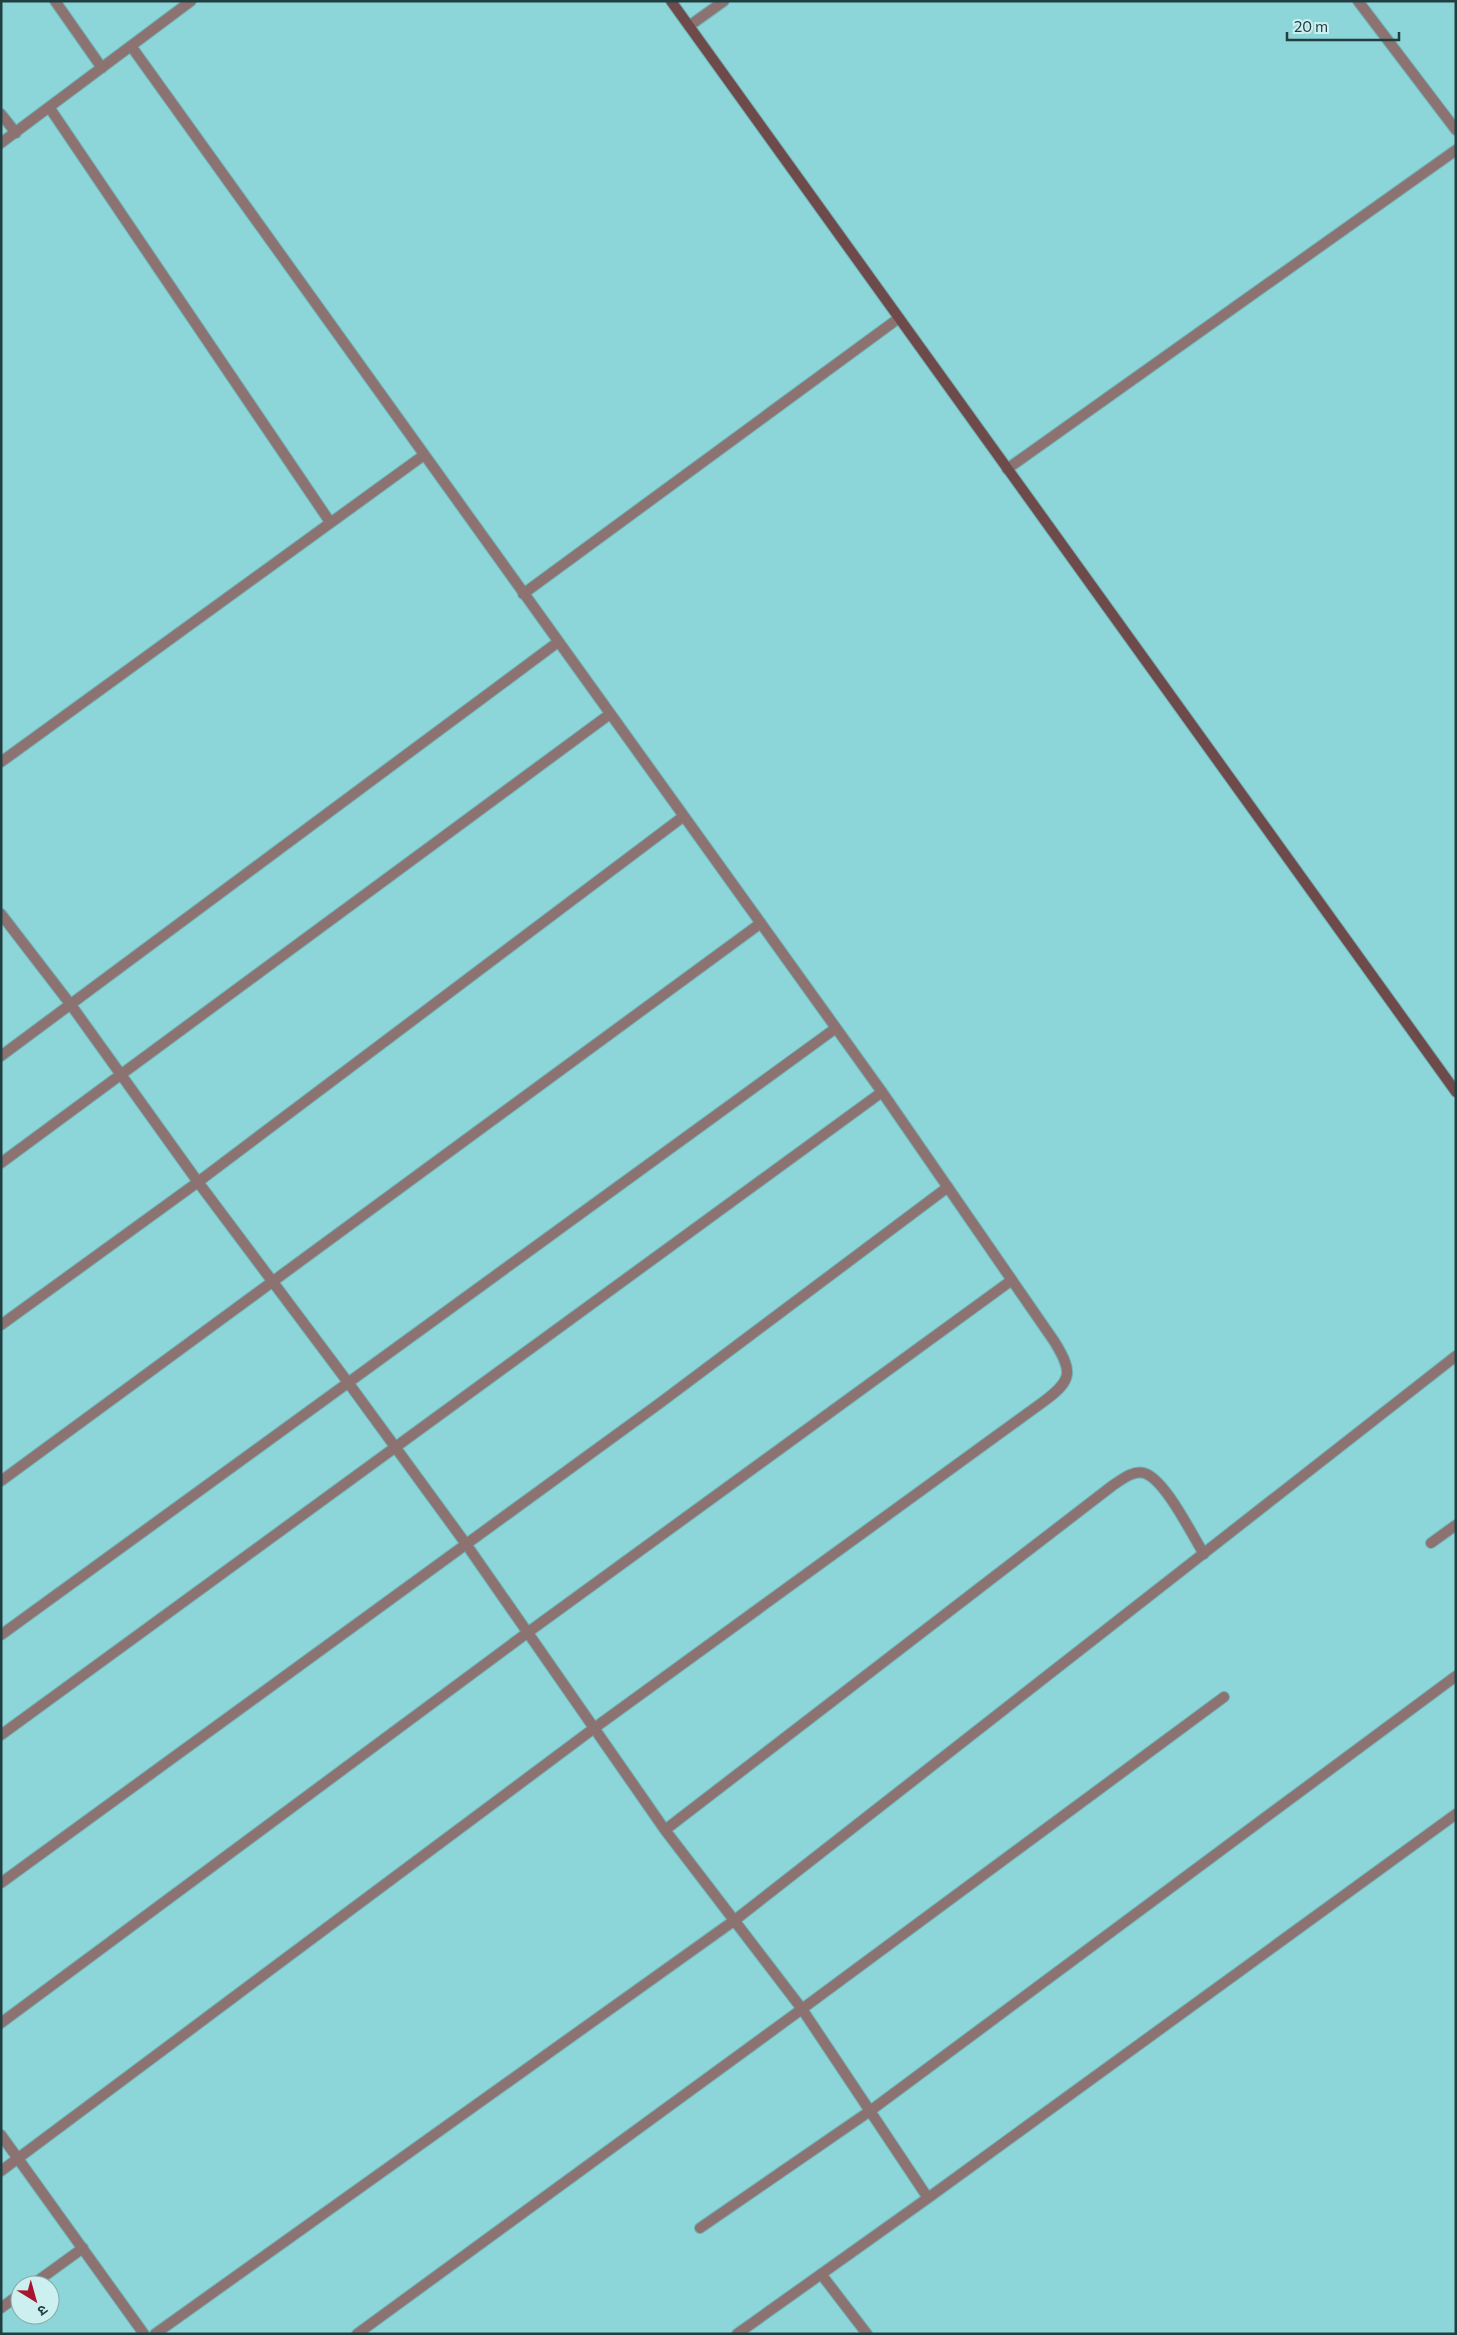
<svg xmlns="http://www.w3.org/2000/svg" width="1457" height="2335" font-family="Commissioner,'Noto Sans Devanagari',sans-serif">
  <rect width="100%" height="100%" fill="#8cd5d9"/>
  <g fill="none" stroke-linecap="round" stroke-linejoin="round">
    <defs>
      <path id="street" d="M 55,1 L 102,68
        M 1358,1 L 1456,130
        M 689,26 L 724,1
        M 49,107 L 330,522
        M 1,114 L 16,133
        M 1,143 L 191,1
        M 1007,469 L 1456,150
        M 523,594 L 899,318
        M 1,762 L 424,455
        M 1,914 L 71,1005 L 198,1182 L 347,1381 L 466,1544 L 665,1830 L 802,2009 L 928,2198
        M 1,1056 L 558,642
        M 1,1163 L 610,714
        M 1,1325 L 198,1182 L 684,816
        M 1,1481 L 761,923
        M 1431,1543 L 1456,1525
        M 1,1635 C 278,1431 558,1231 836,1028
        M 1,1735 L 882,1092
        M 665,1830 L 1112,1486 C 1121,1480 1133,1470 1144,1473 C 1165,1479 1192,1535 1204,1554
        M 1,1883 L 660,1403 L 948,1187
        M 1,2023 L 527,1633 L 1012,1280
        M 1,2135 L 144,2334
        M 1,2171 L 593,1729 L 1043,1402 C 1073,1380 1073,1372 1054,1341 L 882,1092 L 131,46
        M 700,2228 L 870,2111 L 1456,1676
        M 821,2274 L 867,2334
        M 32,2285 L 83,2248
        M 1,2308 L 20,2294
        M 155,2334 L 735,1920 L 1456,1356
        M 357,2334 L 802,2009 L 1224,1697
        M 737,2334 L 928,2198 L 1456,1814"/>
      <path id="secondary" d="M 671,1 L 1456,1092"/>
    </defs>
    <!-- street casing -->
    <use href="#street" stroke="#72b1b5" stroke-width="12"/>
    <!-- secondary casing -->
    <use href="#secondary" stroke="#72b1b5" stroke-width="12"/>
    <!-- street -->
    <use href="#street" stroke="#8c7271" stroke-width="10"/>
    <!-- secondary -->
    <use href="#secondary" stroke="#6e4a4a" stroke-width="10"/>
  </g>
  <!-- border -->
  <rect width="1457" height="2335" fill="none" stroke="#213f41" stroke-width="5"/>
  <!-- north arrow -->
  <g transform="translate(35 2300) rotate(143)"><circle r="24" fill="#cceff0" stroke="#88a9aa"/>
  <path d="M0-4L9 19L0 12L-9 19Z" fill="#ab142f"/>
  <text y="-8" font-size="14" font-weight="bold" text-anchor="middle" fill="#213f41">उ</text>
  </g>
  <!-- scale -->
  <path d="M1287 32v8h112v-8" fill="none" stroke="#213f41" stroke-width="2.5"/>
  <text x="1294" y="32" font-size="15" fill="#213f41" stroke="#cceff0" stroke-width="4" paint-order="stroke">20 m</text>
</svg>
